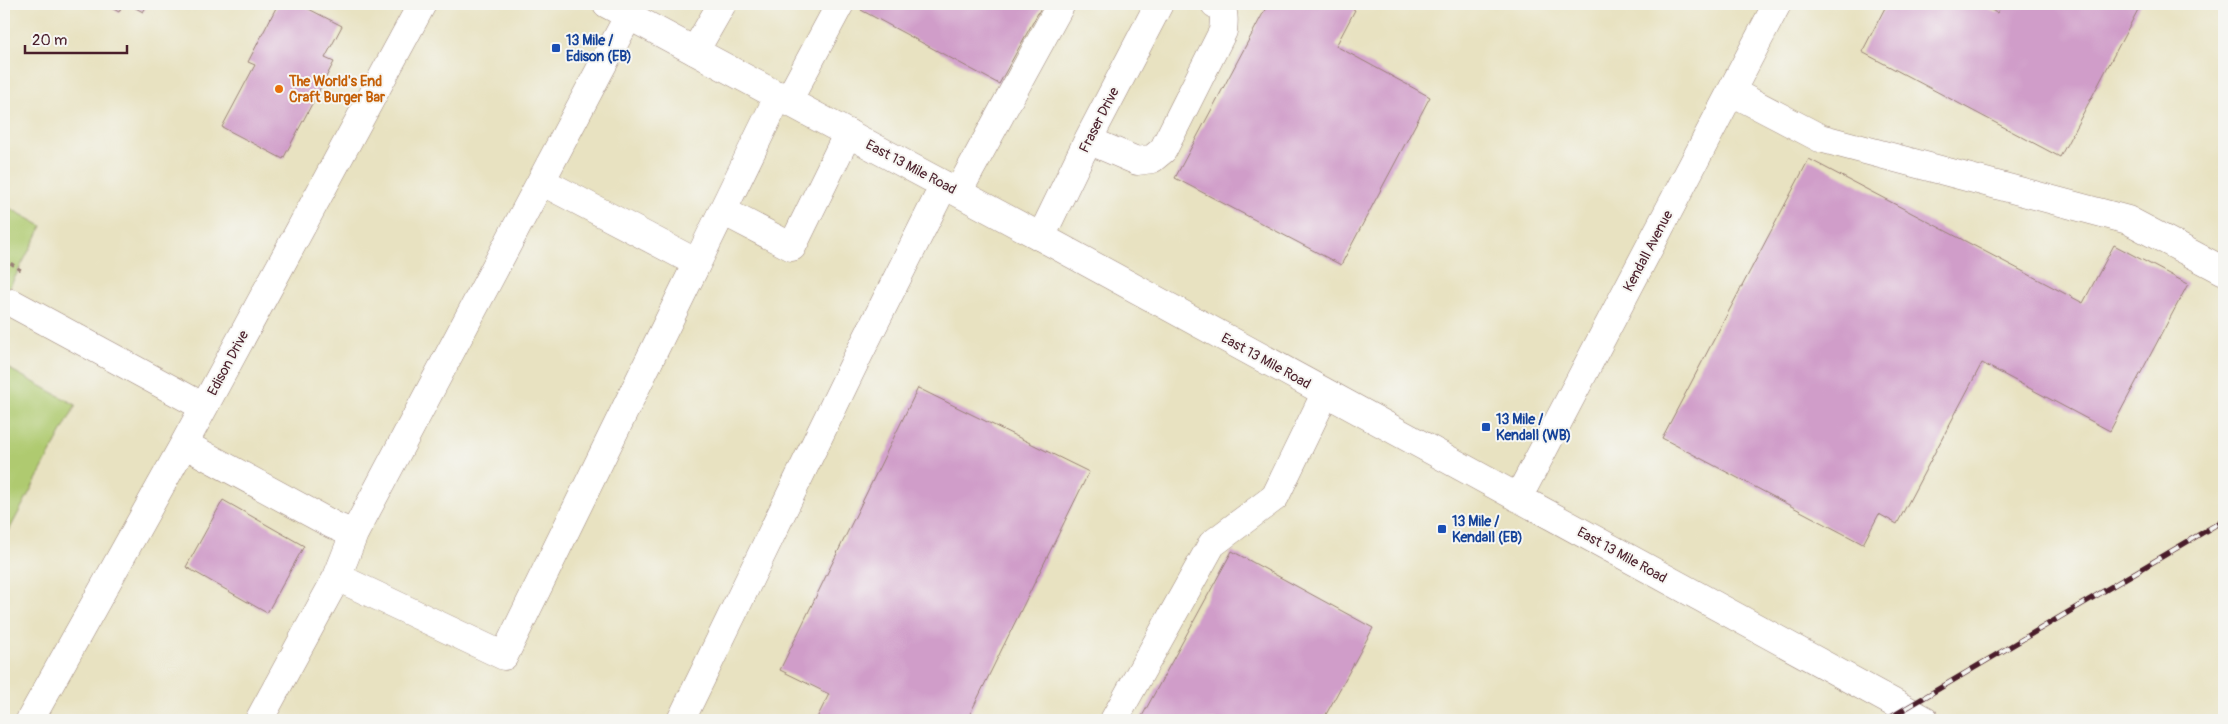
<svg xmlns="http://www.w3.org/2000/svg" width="2228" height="724" font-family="Pangolin,sans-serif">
  <rect width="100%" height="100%" fill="#f6f6f2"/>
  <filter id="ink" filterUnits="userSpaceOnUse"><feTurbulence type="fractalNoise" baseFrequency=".02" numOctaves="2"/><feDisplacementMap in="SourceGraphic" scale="10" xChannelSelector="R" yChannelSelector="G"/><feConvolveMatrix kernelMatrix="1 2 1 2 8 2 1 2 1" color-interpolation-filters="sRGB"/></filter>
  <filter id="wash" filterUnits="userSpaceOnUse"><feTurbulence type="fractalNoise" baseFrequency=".0096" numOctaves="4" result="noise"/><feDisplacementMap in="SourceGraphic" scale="20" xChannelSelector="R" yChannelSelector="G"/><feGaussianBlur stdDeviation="1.12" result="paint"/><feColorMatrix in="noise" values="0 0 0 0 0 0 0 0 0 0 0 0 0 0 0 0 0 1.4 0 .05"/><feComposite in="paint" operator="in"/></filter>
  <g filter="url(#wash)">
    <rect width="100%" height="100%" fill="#e8e2c1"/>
    <!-- green -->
    <path fill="#afca70" stroke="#7c744e" d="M 4,205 L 42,226 L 4,298 Z
      M 4,366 L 76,405 L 4,540 Z"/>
    <g id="blocks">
      <!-- building -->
      <path fill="#d09dc9" d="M 104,4 L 123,4 L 119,12 Z
        M 128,4 L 148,4 L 143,12 Z
        M 278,4 L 299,4 L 342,26 L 325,58 L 334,62 L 283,159 L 222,127 L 255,65 L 248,62 Z
        M 864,4 L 1043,4 L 999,84 L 861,10 Z
        M 1268,4 L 1344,4 L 1355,10 L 1336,46 L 1430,97 L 1341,265 L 1175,178 Z
        M 1887,4 L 1979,4 L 1997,13 L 2002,4 L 2141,4 L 2060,157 L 1862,52 Z
        M 1809,159 L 2083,303 L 2114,245 L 2188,284 L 2110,431 L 1982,363 L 1897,524 L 1879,514 L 1863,544 L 1662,438 Z
        M 918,388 L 1089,472 L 967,720 L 816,720 L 829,694 L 780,670 Z
        M 223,500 L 304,546 L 267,613 L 186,567 Z
        M 1232,551 L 1373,628 L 1323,720 L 1140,720 Z"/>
    </g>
  </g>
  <g filter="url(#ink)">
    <use href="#blocks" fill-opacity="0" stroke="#998076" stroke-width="1"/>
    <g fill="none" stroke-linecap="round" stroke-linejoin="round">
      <defs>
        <path id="minor" d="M 695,51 L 722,4
          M 1732,92 L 1820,138 L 2128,220 L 2224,271
          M 788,101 L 840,4
          M 1088,140 L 1137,161 L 1152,159 L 1163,150 L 1223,31 C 1224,20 1226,10 1215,4
          M 541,181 L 697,263 L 779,95
          M 958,192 L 1061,4
          M 723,211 L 792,247 L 848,133
          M 1041,237 L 1088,140 L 1159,4
          M 12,303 L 204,407
          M 184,444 L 333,525 L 354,534 L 629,15
          M 1518,498 L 1777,4
          M 337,577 L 504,656 L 697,263
          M 30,720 L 184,444 L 422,4
          M 259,720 L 337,577 L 354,534
          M 681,720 L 855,362 L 944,185
          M 1114,720 L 1212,544 L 1275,497 L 1325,394"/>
        <path id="major" d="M 607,4 L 1041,237 L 1925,720"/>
      </defs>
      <!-- minor casing -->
      <use href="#minor" stroke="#998076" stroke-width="29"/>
      <!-- major casing -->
      <use href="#major" stroke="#998076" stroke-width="29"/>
      <!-- path -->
      <path stroke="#998076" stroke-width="3" stroke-dasharray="4 4" stroke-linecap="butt" d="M 4,259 L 24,272"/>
      <!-- minor -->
      <use href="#minor" stroke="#fff" stroke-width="28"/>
      <!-- major -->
      <use href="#major" stroke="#fff" stroke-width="28"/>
      <defs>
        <path id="rail" d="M 1886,720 L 2224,520"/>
      </defs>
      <!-- rail casing -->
      <use href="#rail" stroke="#4a1f2b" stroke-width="5.5"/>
      <!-- rail -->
      <use href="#rail" stroke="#f6f6f2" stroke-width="4" stroke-dasharray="11" stroke-linecap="butt"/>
    </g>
  </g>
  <!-- markers -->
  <g fill="#1a4fb4" stroke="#f6f6f2" stroke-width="2">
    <rect x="551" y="43" width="10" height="10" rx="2.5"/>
    <rect x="1481" y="422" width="10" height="10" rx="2.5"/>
    <rect x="1437" y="524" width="10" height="10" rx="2.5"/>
  </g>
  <circle fill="#e8710a" stroke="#f6f6f2" stroke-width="2" cx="279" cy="89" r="5"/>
  <g text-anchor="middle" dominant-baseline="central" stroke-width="4" stroke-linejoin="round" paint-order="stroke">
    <!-- transit labels -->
    <g font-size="14" font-weight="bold" fill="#164399" stroke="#f6f6f2" text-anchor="start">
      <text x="566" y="40">13 Mile /<tspan x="566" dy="16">Edison (EB)</tspan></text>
      <text x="1496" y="419">13 Mile /<tspan x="1496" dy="16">Kendall (WB)</tspan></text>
      <text x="1452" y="521">13 Mile /<tspan x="1452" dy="16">Kendall (EB)</tspan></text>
    </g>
    <!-- food labels -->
    <g font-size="14" font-weight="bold" fill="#c56008" stroke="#f6f6f2" text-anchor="start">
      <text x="289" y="81">The World's End<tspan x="289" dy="16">Craft Burger Bar</tspan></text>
    </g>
    <!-- street labels -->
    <g font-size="14" fill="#4a1f2b" stroke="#f6f6f2">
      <text transform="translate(1099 120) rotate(-63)">Fraser Drive</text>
      <text transform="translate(911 167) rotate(28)">East 13 Mile Road</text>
      <text transform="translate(1648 251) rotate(-62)">Kendall Avenue</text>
      <text transform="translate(1266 361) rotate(29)">East 13 Mile Road</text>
      <text transform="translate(228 363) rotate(-62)">Edison Drive</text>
      <text transform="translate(1622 555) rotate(29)">East 13 Mile Road</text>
    </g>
  </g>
  <!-- margin -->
  <rect width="2228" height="724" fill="none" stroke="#f6f6f2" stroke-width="20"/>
  <!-- scale -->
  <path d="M25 45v8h102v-8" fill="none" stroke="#4a1f2b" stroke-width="2.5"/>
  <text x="32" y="45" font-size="15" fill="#4a1f2b" stroke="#f6f6f2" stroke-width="4" paint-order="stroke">20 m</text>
</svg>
